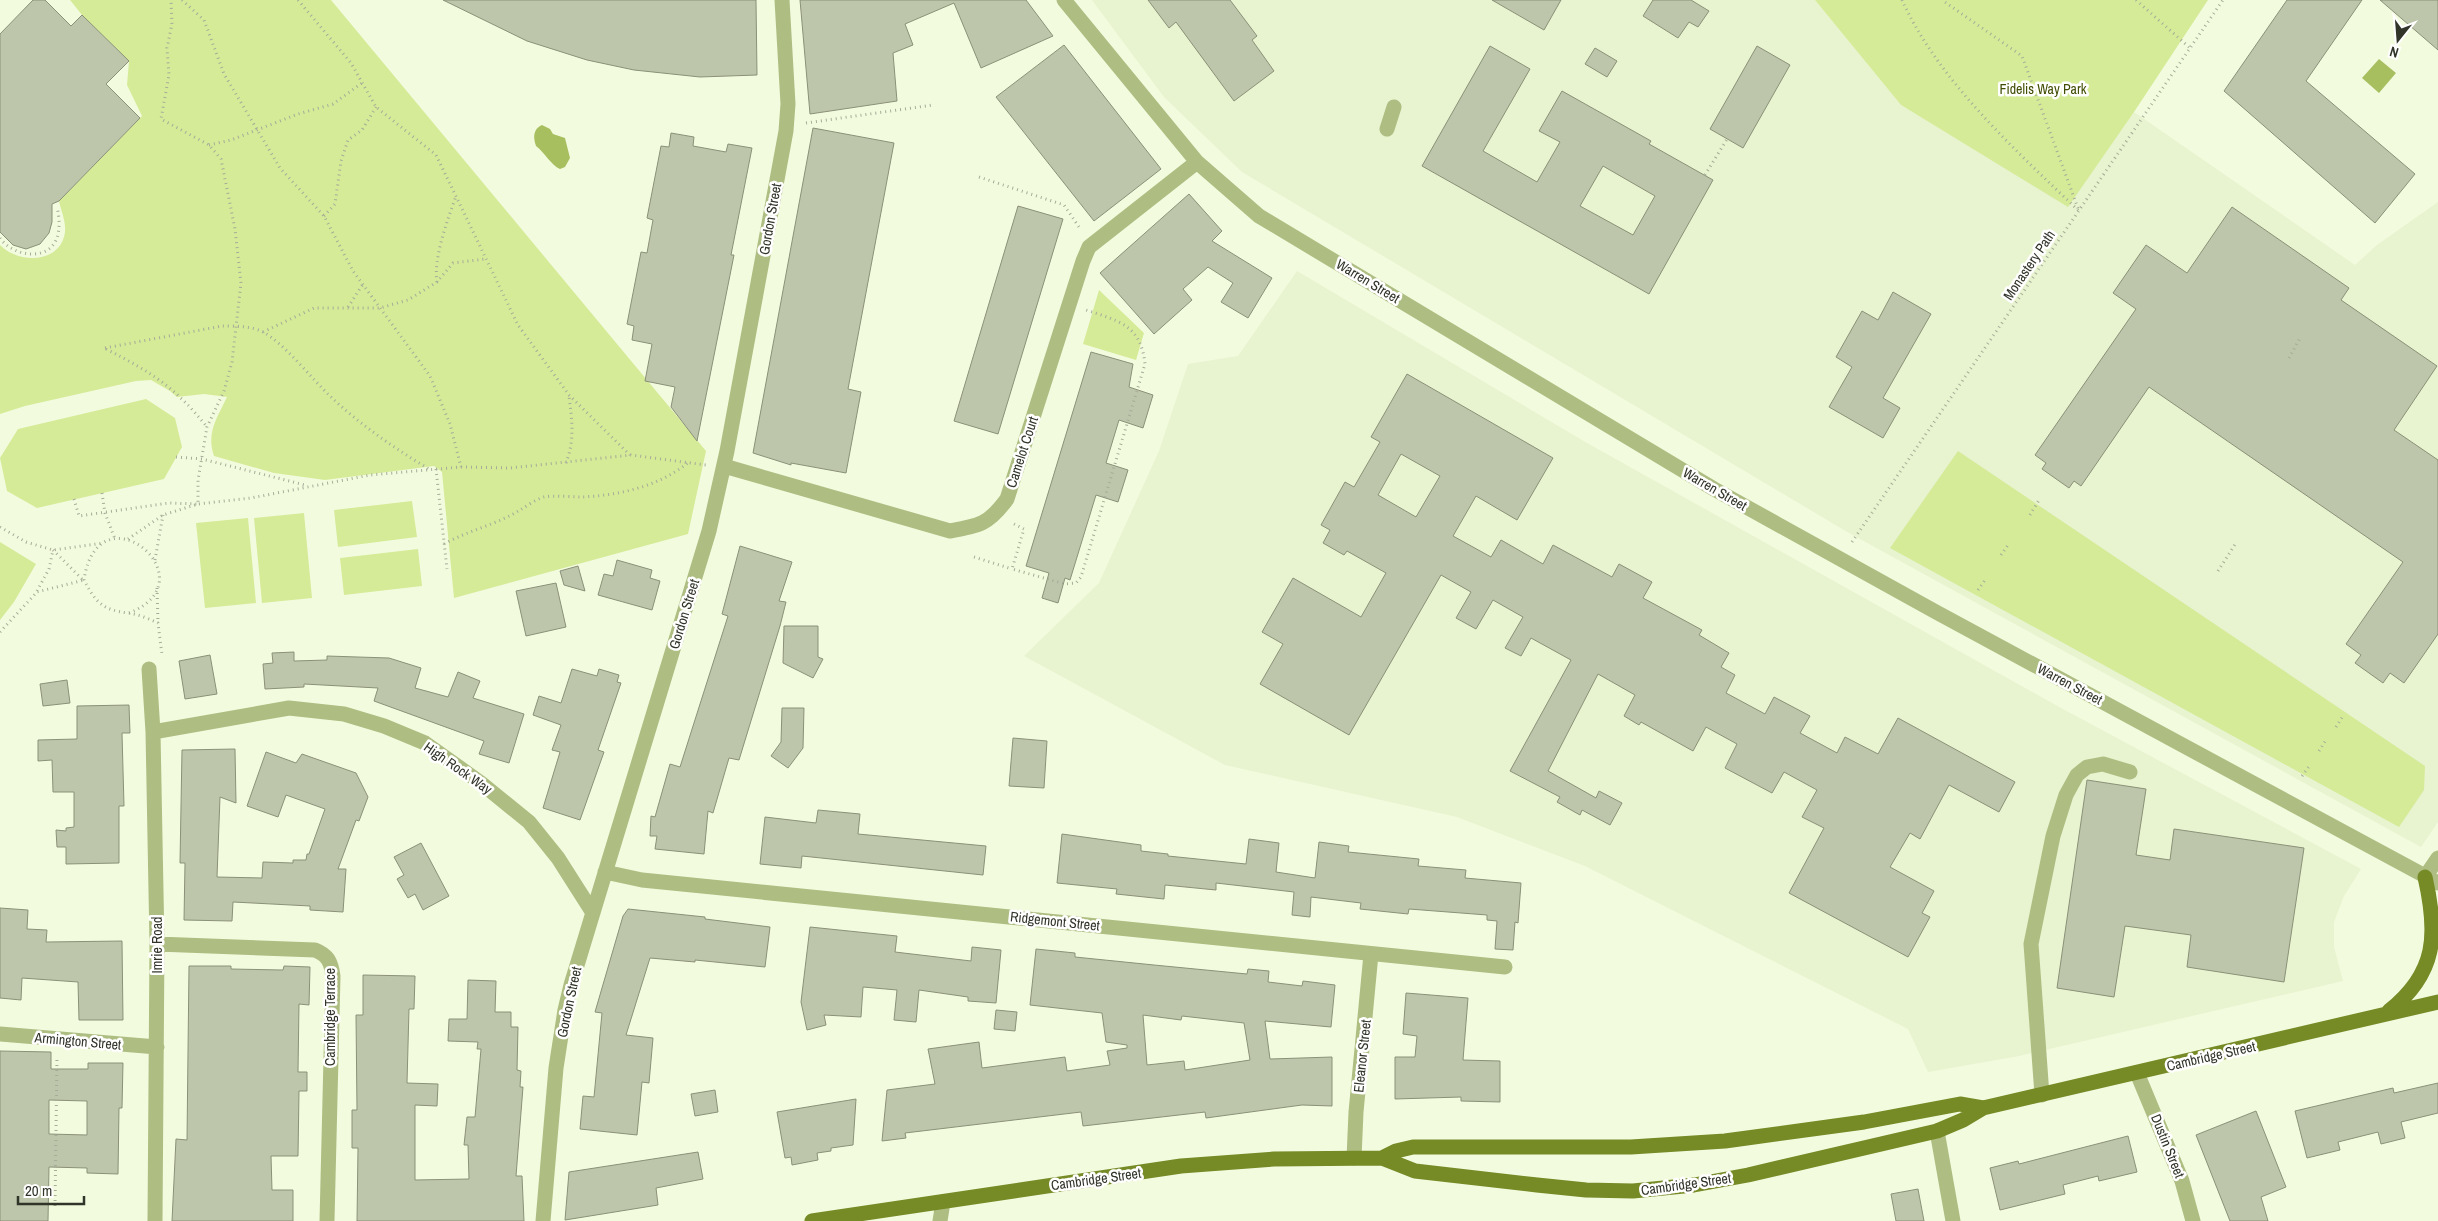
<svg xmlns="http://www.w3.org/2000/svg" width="2438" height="1221" font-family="'Archivo Narrow',sans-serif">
  <rect width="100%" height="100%" fill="#f3fbdf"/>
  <!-- built -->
  <path fill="#e8f3cf" d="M 1092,0 L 1815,0 L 1901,105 L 2068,206 L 2134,112 L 2355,265 L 2377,245 L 2438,202 L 2438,822 L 2421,847 L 1849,533 L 1242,172 L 1164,97 Z
    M 1297,271 L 1587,443 L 2061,708 L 2361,869 L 2344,896 L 2334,922 L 2334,947 L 2343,981 L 2019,1056 L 1928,1072 L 1908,1029 L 1585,866 L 1457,817 L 1225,765 L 1024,656 L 1099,583 L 1159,451 L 1188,364 L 1238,356 Z"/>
  <!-- green -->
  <path fill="#d5eb98" d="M 70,0 L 331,0 L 706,451 L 688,534 L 454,598 L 442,472 L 434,466 L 325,480 L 274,473 L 214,456 C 206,433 217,418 227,397 L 204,394 L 177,397 L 170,391 L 151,380 L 136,381 L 25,406 L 0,414 L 0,245 C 18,264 61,264 65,232 C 66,221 61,211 59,201 L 142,116 L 127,85 L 129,61 L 82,15 Z
    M 1815,0 L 2208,0 L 2134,112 L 2068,207 L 1901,105 Z
    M 1099,290 L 1144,333 L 1136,360 L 1083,344 Z
    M 146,399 L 175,418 L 182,447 L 164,479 L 37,508 L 7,491 L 0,458 L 18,429 Z
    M 1958,451 L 2425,766 L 2424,790 L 2399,827 L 1890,548 Z
    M 412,501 L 417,537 L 338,547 L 334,510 Z
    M 304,513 L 312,598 L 262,603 L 254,518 Z
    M 248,518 L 256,603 L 205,608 L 196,523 Z
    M 0,542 L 36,564 L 14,602 L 0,620 Z
    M 418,549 L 422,586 L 344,595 L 340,558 Z"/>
  <!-- water -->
  <path fill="#a8bf60" d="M 2379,59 L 2396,73 L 2379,93 L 2362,78 Z
    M 542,125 L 550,129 L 553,134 L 565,138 L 570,158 L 565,167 L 560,169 C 551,165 545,153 536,146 C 533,138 533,129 542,125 Z"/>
  <!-- building -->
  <path fill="#bdc5aa" stroke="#8a9178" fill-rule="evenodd" d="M 33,0 L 45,0 L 71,26 L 82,15 L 129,61 L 106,84 L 140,118 L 59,201 L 52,204 L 52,222 L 49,233 L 40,244 L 26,249 L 13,245 L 0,232 L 0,34 Z
    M 443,0 L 756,0 L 757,75 L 700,77 L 634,70 L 587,60 L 527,41 Z
    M 800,0 L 1026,0 L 1053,36 L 981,68 L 954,3 L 905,24 L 913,45 L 893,53 L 897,101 L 810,114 Z
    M 1148,0 L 1230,0 L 1257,36 L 1252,40 L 1274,71 L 1234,101 L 1176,22 L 1169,28 Z
    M 1492,0 L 1561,0 L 1544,30 Z
    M 1653,0 L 1691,0 L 1709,11 L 1698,27 L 1689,22 L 1678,38 L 1643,16 Z
    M 2287,0 L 2362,0 L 2306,81 L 2415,174 L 2375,223 L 2224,91 Z
    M 2380,0 L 2438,0 L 2438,50 Z
    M 1064,45 L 1161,169 L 1094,221 L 996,97 Z
    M 1490,46 L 1530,69 L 1483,151 L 1537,182 L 1560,142 L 1539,131 L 1562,91 L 1651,141 L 1649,144 L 1713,180 L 1649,294 L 1422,166 ZM 1603,166 L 1655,196 L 1633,235 L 1580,206 Z
    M 1757,46 L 1790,65 L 1743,148 L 1710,129 Z
    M 1595,48 L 1617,61 L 1607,77 L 1585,64 Z
    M 813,128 L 894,143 L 848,389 L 861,392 L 846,473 L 791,463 L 791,465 L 753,453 Z
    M 671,133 L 694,137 L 693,146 L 726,152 L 728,144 L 752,148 L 731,255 L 734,255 L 697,441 L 671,407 L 675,387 L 645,381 L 652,344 L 632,340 L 634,326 L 627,324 L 641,252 L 647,253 L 653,220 L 647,218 L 661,146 L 669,147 Z
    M 1189,194 L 1222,231 L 1212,241 L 1272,278 L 1248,318 L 1221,302 L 1233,283 L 1208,267 L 1183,289 L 1192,300 L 1154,334 L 1100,273 Z
    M 1018,206 L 1063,219 L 998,434 L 954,421 Z
    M 2232,207 L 2349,288 L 2341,300 L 2437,366 L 2394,430 L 2438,460 L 2438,634 L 2404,683 L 2390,673 L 2383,683 L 2355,663 L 2361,655 L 2346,644 L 2403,562 L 2149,387 L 2081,486 L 2074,481 L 2069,488 L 2042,469 L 2046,463 L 2035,455 L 2136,309 L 2113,293 L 2146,245 L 2187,273 Z
    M 1893,292 L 1931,314 L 1883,398 L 1900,408 L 1883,438 L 1829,407 L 1852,367 L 1836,357 L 1862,311 L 1878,320 Z
    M 1091,352 L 1133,364 L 1129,387 L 1153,395 L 1143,428 L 1119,420 L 1106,463 L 1128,470 L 1118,502 L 1096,495 L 1070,580 L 1065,578 L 1058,603 L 1042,598 L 1049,573 L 1026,566 Z
    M 1407,374 L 1553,458 L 1517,520 L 1476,496 L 1453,536 L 1491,557 L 1501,540 L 1543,564 L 1553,545 L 1612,577 L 1619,564 L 1652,582 L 1643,598 L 1702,630 L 1699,635 L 1729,653 L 1721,667 L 1735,675 L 1726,693 L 1765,714 L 1774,697 L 1810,716 L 1800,733 L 1837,753 L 1845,737 L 1878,754 L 1898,718 L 2015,782 L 1999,812 L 1949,785 L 1920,839 L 1910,833 L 1890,867 L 1934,891 L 1922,913 L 1930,917 L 1908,957 L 1789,893 L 1824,828 L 1802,817 L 1817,790 L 1784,772 L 1772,793 L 1725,768 L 1737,744 L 1706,727 L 1693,751 L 1641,722 L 1639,725 L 1624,716 L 1635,695 L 1598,674 L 1548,771 L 1596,798 L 1599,791 L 1622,803 L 1610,825 L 1582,810 L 1580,815 L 1557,802 L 1560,797 L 1510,771 L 1571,660 L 1531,638 L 1521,656 L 1505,648 L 1523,617 L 1493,600 L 1476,629 L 1456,618 L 1471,592 L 1441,575 L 1349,735 L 1260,684 L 1283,644 L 1262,632 L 1293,578 L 1361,617 L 1386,573 L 1347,551 L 1344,555 L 1323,543 L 1330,530 L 1321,525 L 1345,482 L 1354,487 L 1380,442 L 1371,437 ZM 1401,454 L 1440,476 L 1416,517 L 1378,495 Z
    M 740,546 L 792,562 L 779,601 L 786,602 L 780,626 L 739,760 L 729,758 L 713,813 L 708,811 L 704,854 L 655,849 L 657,836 L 650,836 L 651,816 L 655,817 L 670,764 L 680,767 L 728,616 L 722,614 Z
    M 617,560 L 652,570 L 650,578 L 660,581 L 652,610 L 598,595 L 604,574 L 613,576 Z
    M 578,566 L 585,591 L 564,585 L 560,571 Z
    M 556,583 L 566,627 L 526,636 L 516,591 Z
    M 784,626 L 818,626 L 818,657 L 823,659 L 813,678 L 783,663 Z
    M 294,652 L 294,661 L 327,660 L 327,656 L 389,658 L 421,668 L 415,688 L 448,697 L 458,672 L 480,681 L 473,698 L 524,714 L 509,763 L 479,754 L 484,741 L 374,701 L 378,688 L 304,684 L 304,687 L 265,689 L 263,664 L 273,663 L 272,653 Z
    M 210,655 L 217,694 L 185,699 L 179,661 Z
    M 572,669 L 597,676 L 599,669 L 619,675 L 617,682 L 621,683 L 598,750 L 604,752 L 580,820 L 543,808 L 560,752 L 552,750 L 561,725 L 533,715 L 539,696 L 561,703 Z
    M 67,680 L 70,703 L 43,706 L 40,684 Z
    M 129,705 L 130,733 L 122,733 L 124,806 L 119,806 L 119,863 L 66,864 L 66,847 L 57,847 L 56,830 L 66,831 L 66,828 L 74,827 L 74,792 L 53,792 L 52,760 L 38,761 L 38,740 L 77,739 L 77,706 Z
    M 782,708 L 804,708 L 803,748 L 788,768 L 771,756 L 781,742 Z
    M 1013,738 L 1047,741 L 1044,788 L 1009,786 Z
    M 235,749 L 236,803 L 220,797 L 217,877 L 262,878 L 263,862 L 293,863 L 293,860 L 306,860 L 307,854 L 309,854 L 325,809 L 286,795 L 278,817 L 247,806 L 266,752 L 296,763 L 302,754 L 356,773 L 368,797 L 359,821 L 356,820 L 338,869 L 346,869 L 343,912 L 310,910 L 310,906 L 233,902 L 232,921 L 184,920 L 185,863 L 180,863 L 182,750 Z
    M 2087,780 L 2146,789 L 2136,855 L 2170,860 L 2174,829 L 2304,848 L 2284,982 L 2187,967 L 2191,935 L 2125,926 L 2114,997 L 2057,988 Z
    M 818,810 L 860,814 L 858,834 L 986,846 L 983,875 L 802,856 L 801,868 L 760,864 L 765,817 L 816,823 Z
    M 1062,834 L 1141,845 L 1141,851 L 1168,854 L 1168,856 L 1246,864 L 1249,839 L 1279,843 L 1276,872 L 1315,878 L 1319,842 L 1349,846 L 1348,852 L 1419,859 L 1418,866 L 1466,870 L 1465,878 L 1521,883 L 1518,923 L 1515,922 L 1513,950 L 1495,949 L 1497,921 L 1487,920 L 1487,915 L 1409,909 L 1408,914 L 1360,909 L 1361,903 L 1311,897 L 1310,917 L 1292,915 L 1294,892 L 1216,883 L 1216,890 L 1165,885 L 1164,899 L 1116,894 L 1117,889 L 1057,883 Z
    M 421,843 L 449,896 L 423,910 L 415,894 L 408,898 L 397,879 L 404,875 L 394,857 Z
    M 0,908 L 28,910 L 27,929 L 47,930 L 46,942 L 122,941 L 123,1020 L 79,1020 L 78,982 L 22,978 L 21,1000 L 0,998 Z
    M 628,909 L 705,917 L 705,919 L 770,927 L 765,967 L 695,960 L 695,962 L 650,958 L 626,1035 L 653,1038 L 649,1083 L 642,1082 L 637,1135 L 580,1129 L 583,1096 L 594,1097 L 602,1013 L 595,1012 L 623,916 Z
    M 810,927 L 897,936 L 895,952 L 971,961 L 972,947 L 1001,950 L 996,1003 L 968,1001 L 968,997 L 919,990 L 916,1022 L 894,1020 L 897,990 L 863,987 L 861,1017 L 824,1015 L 826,1025 L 807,1030 L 801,1002 Z
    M 1036,949 L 1075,953 L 1075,957 L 1154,965 L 1247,974 L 1248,969 L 1269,971 L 1268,982 L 1302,986 L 1303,981 L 1335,985 L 1331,1027 L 1265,1021 L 1270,1059 L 1332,1057 L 1332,1106 L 1302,1105 L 1206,1118 L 1205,1112 L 1083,1126 L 1081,1112 L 905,1133 L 906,1138 L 882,1141 L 887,1090 L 935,1084 L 928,1049 L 979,1042 L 982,1068 L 1065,1057 L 1067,1071 L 1110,1065 L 1107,1051 L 1127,1048 L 1127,1045 L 1106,1042 L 1102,1013 L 1030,1005 ZM 1143,1015 L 1181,1020 L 1182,1016 L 1244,1023 L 1250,1060 L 1185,1070 L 1184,1061 L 1147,1065 Z
    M 189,966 L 231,966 L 231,969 L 283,970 L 284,966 L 310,967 L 309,1005 L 299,1004 L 298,1072 L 307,1072 L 307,1091 L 299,1091 L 298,1156 L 271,1156 L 272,1190 L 293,1190 L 293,1221 L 172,1221 L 176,1139 L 187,1140 Z
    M 363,975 L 415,976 L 414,1009 L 409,1009 L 407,1083 L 438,1084 L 437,1106 L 415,1105 L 415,1180 L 469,1179 L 468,1145 L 464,1145 L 467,1117 L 475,1117 L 481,1049 L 477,1049 L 478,1042 L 448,1041 L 449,1019 L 467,1019 L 468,980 L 496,981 L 495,1012 L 511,1012 L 511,1027 L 518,1027 L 517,1070 L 521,1071 L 520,1087 L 523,1087 L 516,1176 L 522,1176 L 524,1221 L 357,1221 L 358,1148 L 352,1148 L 352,1110 L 357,1110 L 356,1015 L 363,1015 Z
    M 1406,993 L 1468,998 L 1463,1060 L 1500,1061 L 1500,1102 L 1461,1101 L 1461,1097 L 1395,1099 L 1395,1057 L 1415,1057 L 1417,1036 L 1403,1034 Z
    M 996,1010 L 1017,1012 L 1015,1031 L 994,1029 Z
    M 0,1051 L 51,1052 L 51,1069 L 88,1069 L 88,1063 L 123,1063 L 122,1108 L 119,1108 L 118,1174 L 87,1173 L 87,1168 L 49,1167 L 48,1221 L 0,1221 ZM 49,1100 L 87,1101 L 87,1135 L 49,1134 Z
    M 2438,1083 L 2438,1113 L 2401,1122 L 2405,1138 L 2381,1144 L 2378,1132 L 2338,1142 L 2340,1150 L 2307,1158 L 2295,1111 L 2393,1088 L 2394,1093 Z
    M 715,1090 L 718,1112 L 695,1116 L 691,1094 Z
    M 856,1099 L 853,1145 L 831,1148 L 831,1151 L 817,1153 L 818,1160 L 792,1165 L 791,1157 L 785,1158 L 777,1112 Z
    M 2256,1111 L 2286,1187 L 2261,1197 L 2268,1221 L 2230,1221 L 2196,1135 Z
    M 2128,1136 L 2137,1172 L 2099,1181 L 2098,1176 L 2063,1185 L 2065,1194 L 2000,1210 L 1990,1168 L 2018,1161 L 2019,1164 Z
    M 698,1152 L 703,1179 L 656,1188 L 658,1205 L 565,1220 L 569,1172 Z
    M 1918,1189 L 1924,1221 L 1896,1221 L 1891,1194 Z"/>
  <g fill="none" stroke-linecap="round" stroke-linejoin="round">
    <!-- path -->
    <path stroke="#a6ac97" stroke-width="3" stroke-dasharray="1 4" stroke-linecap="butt" d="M 182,0 L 204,20 L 224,74 L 280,168 L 324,216 L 353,271 L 430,376 L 450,424 L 461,467
      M 298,0 L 351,63 L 376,107 L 436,155 L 518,325 L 569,395 L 630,455
      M 1902,0 C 1938,80 2016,151 2079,211 L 2022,56 L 1942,0
      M 2136,0 L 2190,48
      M 806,123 L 933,105
      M 209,145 L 231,140 L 298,114 L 333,104 L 362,83
      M 1705,175 L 1727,139
      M 979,177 L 1064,205 L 1081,230
      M 324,216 L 335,204 L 341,161 L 348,140 L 362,130 L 376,107
      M 0,238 C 13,257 52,263 58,234 C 60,225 59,215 57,207
      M 437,282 C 433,258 448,219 456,196
      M 348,307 L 363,284
      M 263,332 L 314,308 L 380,308 L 408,300 L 437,282 L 453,263 L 485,259
      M 105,348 L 222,326 C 234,326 252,326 263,332 C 285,344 311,378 330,396 C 359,424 394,448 429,469
      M 106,349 C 151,372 175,387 207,427
      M 2289,358 L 2300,338
      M 176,457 L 202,459 L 305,485
      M 566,463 C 575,440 572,420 569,396
      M 436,469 L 447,569
      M 102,493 L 105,513 L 115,539
      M 74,499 L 79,516 L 169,503 L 198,504 L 198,480 L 207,427 L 224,391 L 232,362 L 241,283 L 235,229 L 221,159 L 209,145 L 161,119 L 169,75 L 167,48 L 172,24 L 171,0
      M 2030,515 L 2039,500
      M 1014,524 L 1024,529 L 1012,569 L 1065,584 L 1076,583 L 1081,577 L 1145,364 C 1141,325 1119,321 1086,310
      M 0,527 L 26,542 L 53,550 L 104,543
      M 128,539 L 163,515 L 198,504 L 251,498 L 370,475 L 461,467 L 510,468 L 631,455 L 706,465
      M 1852,542 L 2223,0
      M 444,544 C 469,530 496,525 520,510 C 527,506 536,499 544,497 C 555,495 570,497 582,497 C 620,495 658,487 689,462
      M 53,550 L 83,580
      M 2001,555 L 2008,545
      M 974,557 L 1012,569
      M 155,560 L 163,515
      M 2218,571 L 2236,543
      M 157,588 L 158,623
      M 1978,590 L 1985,580
      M 37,591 L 49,569 L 53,550
      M 129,613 C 213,580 98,484 84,580 C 96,603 103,610 128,613 C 138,614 149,619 158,623 L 162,655
      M 0,632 L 37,592 L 84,580
      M 2336,727 L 2343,716
      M 2319,751 L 2326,740
      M 2302,776 L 2310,765
      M 55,1206 L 57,1056"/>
    <!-- minor -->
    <path stroke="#aebe82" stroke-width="15" d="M 1064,0 L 1197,162 L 1259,216 L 1714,489 L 1936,612 L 2438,883
      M 1387,129 L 1394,107
      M 724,466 L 950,531 C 979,526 989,524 1007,499 L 1083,261 L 1089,247 L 1197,162
      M 149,669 L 153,732 L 157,944 L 155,1221
      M 153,732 L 289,708 L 344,714 L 384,726 L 425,743 L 481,783 L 529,822 L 558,858 L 593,913
      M 605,872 L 642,880 L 1505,967
      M 2425,877 L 2438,858
      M 157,944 L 315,950 C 328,955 331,962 333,976 L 327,1221
      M 0,1034 L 157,1047
      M 2137,1073 L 2182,1181 L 2193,1221
      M 2042,1095 L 2031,944 L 2053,836 L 2066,795 L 2077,775 L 2087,767 L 2103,764 L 2130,772
      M 1937,1131 L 1953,1221
      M 1354,1158 L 1356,1112 L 1371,954
      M 543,1221 L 556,1068 L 565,1010 L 571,985 L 709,531 L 727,451 L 786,131 L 788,104 L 782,0
      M 940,1221 L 943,1202"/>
    <!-- major -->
    <path stroke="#768a26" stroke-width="15" d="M 2389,1011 C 2437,973 2438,934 2425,877
      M 1382,1158 L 1415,1171 L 1537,1185 L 1586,1190 L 1633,1191 L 1694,1185 L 1748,1175 L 1937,1131 L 1963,1120 L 1983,1108 L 2438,1002
      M 812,1221 L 1181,1166 L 1274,1159 L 1382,1158 L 1396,1151 L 1413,1147 L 1631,1147 L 1725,1141 L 1864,1122 L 1960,1104 L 1983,1108"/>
  </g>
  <g text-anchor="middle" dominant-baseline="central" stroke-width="5" stroke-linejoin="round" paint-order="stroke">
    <!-- park labels -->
    <g font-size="14" fill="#414e04" stroke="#fff">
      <text x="2043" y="89">Fidelis Way Park</text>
    </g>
    <!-- street labels -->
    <g font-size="14" fill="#303429" stroke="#fff">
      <text transform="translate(770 219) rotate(-80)">Gordon Street</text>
      <text transform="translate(2029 265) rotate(-56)">Monastery Path</text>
      <text transform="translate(1368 281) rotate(31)">Warren Street</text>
      <text transform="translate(1022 452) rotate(-72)">Camelot Court</text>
      <text transform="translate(1715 489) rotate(30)">Warren Street</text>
      <text transform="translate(684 614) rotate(-73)">Gordon Street</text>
      <text transform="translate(2070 684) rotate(28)">Warren Street</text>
      <text transform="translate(458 768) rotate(35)">High Rock Way</text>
      <text transform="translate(1055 921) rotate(6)">Ridgemont Street</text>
      <text transform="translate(157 945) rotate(-90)">Imrie Road</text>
      <text transform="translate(569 1002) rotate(-78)">Gordon Street</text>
      <text transform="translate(330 1017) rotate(-90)">Cambridge Terrace</text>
      <text transform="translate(78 1041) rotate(5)">Armington Street</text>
      <text transform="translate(1362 1056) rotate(-84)">Eleanor Street</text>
      <text transform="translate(2211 1056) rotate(-13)">Cambridge Street</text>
      <text transform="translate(2168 1146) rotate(68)">Dustin Street</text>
      <text transform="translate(1096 1179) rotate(-8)">Cambridge Street</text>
      <text transform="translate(1686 1184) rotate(-8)">Cambridge Street</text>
    </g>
  </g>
  <!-- north arrow -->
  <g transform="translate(2398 40) rotate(197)" stroke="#ffffff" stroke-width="4" paint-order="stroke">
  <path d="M0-4L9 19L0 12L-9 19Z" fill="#303429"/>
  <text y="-8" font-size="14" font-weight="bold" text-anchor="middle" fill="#303429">N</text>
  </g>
  <!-- scale -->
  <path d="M18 1196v8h66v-8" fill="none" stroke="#303429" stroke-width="2.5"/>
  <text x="25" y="1196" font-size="15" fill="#303429" stroke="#ffffff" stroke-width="4" paint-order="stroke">20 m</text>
</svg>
